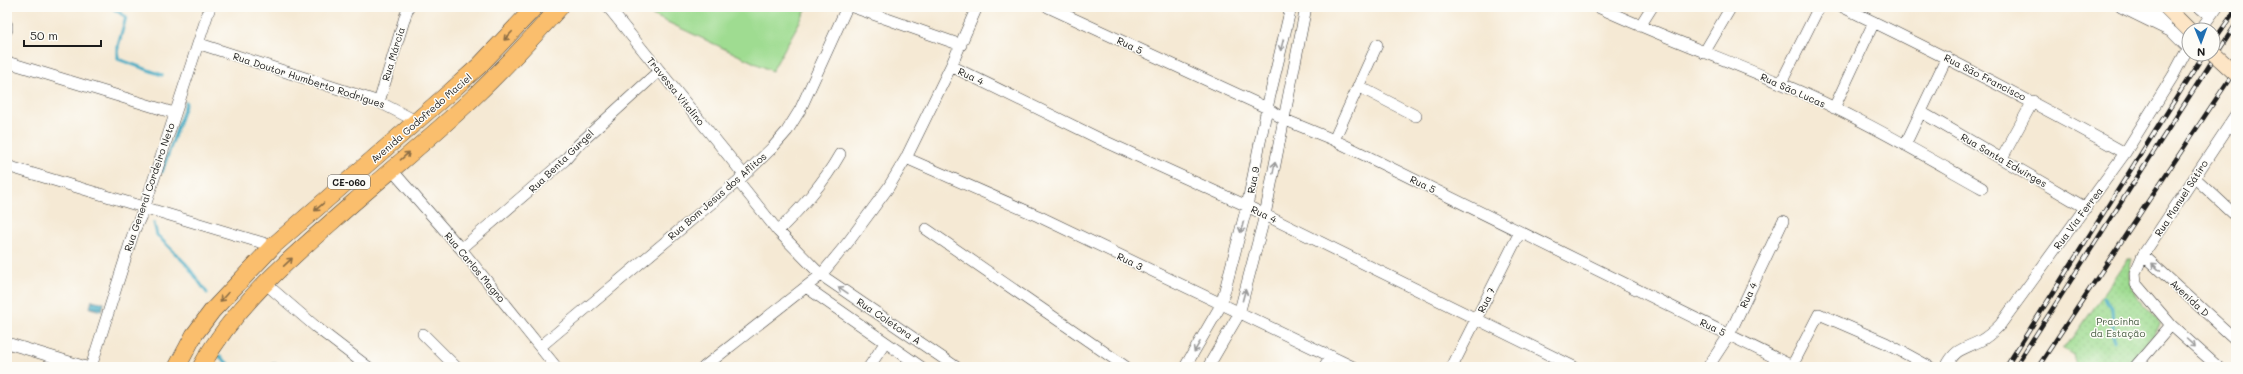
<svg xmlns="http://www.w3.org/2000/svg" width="2243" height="374" font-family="Mali,sans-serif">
  <defs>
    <pattern id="park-dots" width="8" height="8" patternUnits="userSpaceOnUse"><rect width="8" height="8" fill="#9fdc91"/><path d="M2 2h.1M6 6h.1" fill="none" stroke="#88bc7c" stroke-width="1.8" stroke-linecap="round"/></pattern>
    <pattern id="water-rules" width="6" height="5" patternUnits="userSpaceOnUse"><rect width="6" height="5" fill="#45acc5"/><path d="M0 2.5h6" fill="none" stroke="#398b9f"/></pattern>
  </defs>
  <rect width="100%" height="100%" fill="#fdfcf7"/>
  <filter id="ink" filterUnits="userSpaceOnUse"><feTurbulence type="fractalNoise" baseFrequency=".025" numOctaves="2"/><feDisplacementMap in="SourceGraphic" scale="8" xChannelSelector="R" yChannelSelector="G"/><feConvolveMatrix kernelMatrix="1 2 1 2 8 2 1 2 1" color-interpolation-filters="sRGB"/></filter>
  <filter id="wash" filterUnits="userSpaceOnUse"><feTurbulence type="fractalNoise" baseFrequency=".012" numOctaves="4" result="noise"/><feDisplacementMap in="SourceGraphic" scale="16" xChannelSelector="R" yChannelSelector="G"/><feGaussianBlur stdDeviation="0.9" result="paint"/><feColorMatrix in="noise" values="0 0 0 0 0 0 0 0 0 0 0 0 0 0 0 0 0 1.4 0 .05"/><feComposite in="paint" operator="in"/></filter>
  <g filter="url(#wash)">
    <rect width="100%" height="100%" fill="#f5e9d4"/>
    <!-- park -->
    <path fill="url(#park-dots)" stroke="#5e7c56" d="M 2128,259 L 2132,259 C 2126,279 2133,296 2148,310 C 2152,315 2158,317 2159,324 L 2154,334 L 2124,367 L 2077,367 L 2073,355 L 2062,348 L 2073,338 Z"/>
    <!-- garden -->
    <path fill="#9fdc91" stroke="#5e7c56" d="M 649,7 L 808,7 L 772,71 L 646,12 Z"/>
    <!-- water -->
    <path fill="url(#water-rules)" stroke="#306470" d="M 92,300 L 104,303 L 102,311 L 90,308 Z
      M 271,363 L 294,365 L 296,367 L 263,367 Z"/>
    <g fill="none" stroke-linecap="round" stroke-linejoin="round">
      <!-- stream -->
      <path stroke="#45acc5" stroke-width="3" d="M 111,7 L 126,17 L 118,46 L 118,59 L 162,75
        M 162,172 L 186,103
        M 154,223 L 157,235 L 187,265 L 207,293
        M 2104,298 L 2112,309 L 2114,342
        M 219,356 L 232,367"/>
    </g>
  </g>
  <g filter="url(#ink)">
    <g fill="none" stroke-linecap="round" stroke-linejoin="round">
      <defs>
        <path id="street" d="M 608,7 L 744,175
          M 853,7 L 961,45
          M 1048,7 L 1267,108 L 1283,119 L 1334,140 L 1794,367
          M 1598,7 C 1658,35 1719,57 1780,83 C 1850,112 1916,151 1982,188
          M 1843,7 C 1938,53 2032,101 2125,153
          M 2121,7 L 2172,32 L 2188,48
          M 2147,7 L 2166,26
          M 2199,7 L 2210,16
          M 7,25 L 7,30
          M 1640,26 L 1652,7
          M 2200,30 L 2217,7
          M 200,44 L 379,102 L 416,121
          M 1704,53 L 1731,7
          M 7,62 L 174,113
          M 951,66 L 1102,140 L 1247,206 L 1574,367
          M 1781,83 L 1819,7
          M 1358,86 L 1416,116
          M 379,102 L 408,7
          M 1834,108 L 1874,22
          M 1921,112 L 2086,208
          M 1334,140 L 1377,45
          M 1905,145 L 1947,57
          M 906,158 L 1038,216 L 1353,367
          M 2002,158 L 2033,101
          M 7,166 L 273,246
          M 391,169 L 461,249 L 556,367
          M 2195,178 L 2236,216
          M 738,181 L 778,231 L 821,275 L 956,367
          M 926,229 L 1126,367
          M 778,231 C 802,207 823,184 840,154
          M 461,249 L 565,160 L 578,145 L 659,71
          M 2143,255 L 2236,340
          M 266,284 L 316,327 L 368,367
          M 806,287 L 921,367
          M 423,334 L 456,367
          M 7,343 L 86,367
          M 540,347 L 738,181 L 773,147 L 787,131 L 800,110 L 847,7
          M 1792,366 L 1819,314 L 1886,343 L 1930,367
          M 91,367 L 134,231 L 144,209 L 210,7
          M 704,367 L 821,275 L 849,241 L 888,188 L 906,158 L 951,66 L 977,7
          M 869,367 L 885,343
          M 1185,367 L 1221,305 L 1247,206 L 1267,108 L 1291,7
          M 1208,367 L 1239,314 L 1265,215 L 1306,7
          M 1324,367 L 1331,356
          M 1452,367 L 1520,232
          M 1708,367 L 1729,335 L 1783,221
          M 1946,367 C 1956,348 1962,350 1980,341 C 1988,337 1994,331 2000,325 L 2125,153 L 2173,76 L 2189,46
          M 2135,367 L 2171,325
          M 2218,367 L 2171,325 L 2136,284 L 2135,273 L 2143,255 L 2236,115"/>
        <path id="secondary" d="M 2166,7 L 2189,30"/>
        <path id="primary" d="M 177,367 L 194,335 L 212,311 L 273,246 L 450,92 L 479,66 L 535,7
          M 201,367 C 237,301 298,252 353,203 C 393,168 435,134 474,97 C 504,69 532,38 560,7"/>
      </defs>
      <!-- street casing -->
      <use href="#street" stroke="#3d3b38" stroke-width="12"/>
      <!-- secondary casing -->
      <use href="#secondary" stroke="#3d3b38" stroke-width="16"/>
      <!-- primary casing -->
      <use href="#primary" stroke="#3d3b38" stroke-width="18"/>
      <!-- street -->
      <use href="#street" stroke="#fff" stroke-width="11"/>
      <!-- secondary -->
      <use href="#secondary" stroke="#fde5c5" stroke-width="15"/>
      <!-- primary -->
      <use href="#primary" stroke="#fabe6d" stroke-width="17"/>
      <defs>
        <path id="rail" d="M 2213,42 L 2236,9
          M 2006,367 L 2204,54
          M 2015,367 L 2236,24
          M 2038,367 L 2236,69"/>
      </defs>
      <!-- rail casing -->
      <use href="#rail" stroke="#1c1c1c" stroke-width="4.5"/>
      <!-- rail -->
      <use href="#rail" stroke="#fdfcf7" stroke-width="3" stroke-dasharray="9" stroke-linecap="butt"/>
      <defs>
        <path id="secondary-bridge" d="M 2213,53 L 2236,74"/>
      </defs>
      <!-- secondary-bridge casing -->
      <use href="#secondary-bridge" stroke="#3d3b38" stroke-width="16" stroke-linecap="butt"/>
      <!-- secondary-bridge -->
      <use href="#secondary-bridge" stroke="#fde5c5" stroke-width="15"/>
    </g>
    <!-- one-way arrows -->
    <defs><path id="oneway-shaft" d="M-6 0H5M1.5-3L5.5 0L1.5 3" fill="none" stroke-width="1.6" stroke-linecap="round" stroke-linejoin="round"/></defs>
    <g stroke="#8b6d44">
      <use href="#oneway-shaft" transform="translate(508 36) rotate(134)"/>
      <use href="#oneway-shaft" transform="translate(405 156) rotate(-41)"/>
      <use href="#oneway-shaft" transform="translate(319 207) rotate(139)"/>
      <use href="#oneway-shaft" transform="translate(288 262) rotate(-43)"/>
      <use href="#oneway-shaft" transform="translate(224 297) rotate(132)"/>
    </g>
    <g stroke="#999">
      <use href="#oneway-shaft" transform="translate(1282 45) rotate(104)"/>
      <use href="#oneway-shaft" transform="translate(1274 168) rotate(-79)"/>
      <use href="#oneway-shaft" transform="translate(1242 227) rotate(105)"/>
      <use href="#oneway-shaft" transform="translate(2156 267) rotate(-137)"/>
      <use href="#oneway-shaft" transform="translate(843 290) rotate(-146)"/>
      <use href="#oneway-shaft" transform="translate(1244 295) rotate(-75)"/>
      <use href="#oneway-shaft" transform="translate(2191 343) rotate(42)"/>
      <use href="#oneway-shaft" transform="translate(1197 347) rotate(120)"/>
    </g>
  </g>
  <g text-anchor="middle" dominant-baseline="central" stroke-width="3" stroke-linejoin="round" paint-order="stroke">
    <!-- shield labels -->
    <rect fill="#fdfcf7" stroke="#605f5e" stroke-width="1" x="328" y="175" width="42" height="14" rx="3"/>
    <g font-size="9" font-weight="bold" fill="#1c1c1c">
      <text x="349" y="182">CE-060</text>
    </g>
    <!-- street labels -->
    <g font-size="10" fill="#1c1c1c" stroke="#fdfcf7">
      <text transform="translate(1130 45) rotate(25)">Rua 5</text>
      <text transform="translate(393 54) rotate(-73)">Rua Márcia</text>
      <text transform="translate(971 76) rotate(26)">Rua 4</text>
      <text transform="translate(1985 77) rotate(27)">Rua São Francisco</text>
      <text transform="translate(309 80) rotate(18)">Rua Doutor Humberto Rodrigues</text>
      <text transform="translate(1793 90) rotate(24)">Rua São Lucas</text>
      <text transform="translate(676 91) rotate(51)">Travessa Vitalino</text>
      <text transform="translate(421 118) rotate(-41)">Avenida Godofredo Maciel</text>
      <text transform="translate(2004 160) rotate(30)">Rua Santa Edwirges</text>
      <text transform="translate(561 161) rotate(-44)">Rua Benta Gurgel</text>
      <text transform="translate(1253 180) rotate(-79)">Rua 9</text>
      <text transform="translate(1423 184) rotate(26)">Rua 5</text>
      <text transform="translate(149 187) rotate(-71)">Rua General Cordeiro Neto</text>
      <text transform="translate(717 196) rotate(-41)">Rua Bom Jesus dos Aflitos</text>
      <text transform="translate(2181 198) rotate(-57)">Rua Manuel Sátiro</text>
      <text transform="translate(1264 214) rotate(26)">Rua 4</text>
      <text transform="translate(2078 218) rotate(-53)">Rua Via Ferrea</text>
      <text transform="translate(1130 261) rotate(26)">Rua 3</text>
      <text transform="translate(475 267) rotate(50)">Rua Carlos Magno</text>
      <text transform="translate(1748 295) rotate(-65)">Rua 4</text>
      <text transform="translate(2190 298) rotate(43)">Avenida D</text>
      <text transform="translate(1486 300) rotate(-64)">Rua 7</text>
      <text transform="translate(889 321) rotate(34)">Rua Coletora A</text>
      <text transform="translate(1713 327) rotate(26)">Rua 5</text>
    </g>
    <!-- park labels -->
    <g font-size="10" fill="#4a5f45" stroke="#fdfcf7">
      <text x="2118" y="321">Pracinha<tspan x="2118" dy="12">da Estação</tspan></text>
    </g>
  </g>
  <!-- margin -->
  <rect width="2243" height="374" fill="none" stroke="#fdfcf7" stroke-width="24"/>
  <!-- north arrow -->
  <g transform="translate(2201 42) rotate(179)"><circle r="19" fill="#fdfcf7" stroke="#a3a29f"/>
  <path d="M0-3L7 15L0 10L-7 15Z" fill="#1f6fb2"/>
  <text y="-6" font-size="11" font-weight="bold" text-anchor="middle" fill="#1c1c1c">N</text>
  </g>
  <!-- scale -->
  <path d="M24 40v6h77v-6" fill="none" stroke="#1c1c1c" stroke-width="2"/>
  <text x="30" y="40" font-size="12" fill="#1c1c1c" stroke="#fdfcf7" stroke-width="3" paint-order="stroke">50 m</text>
</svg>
